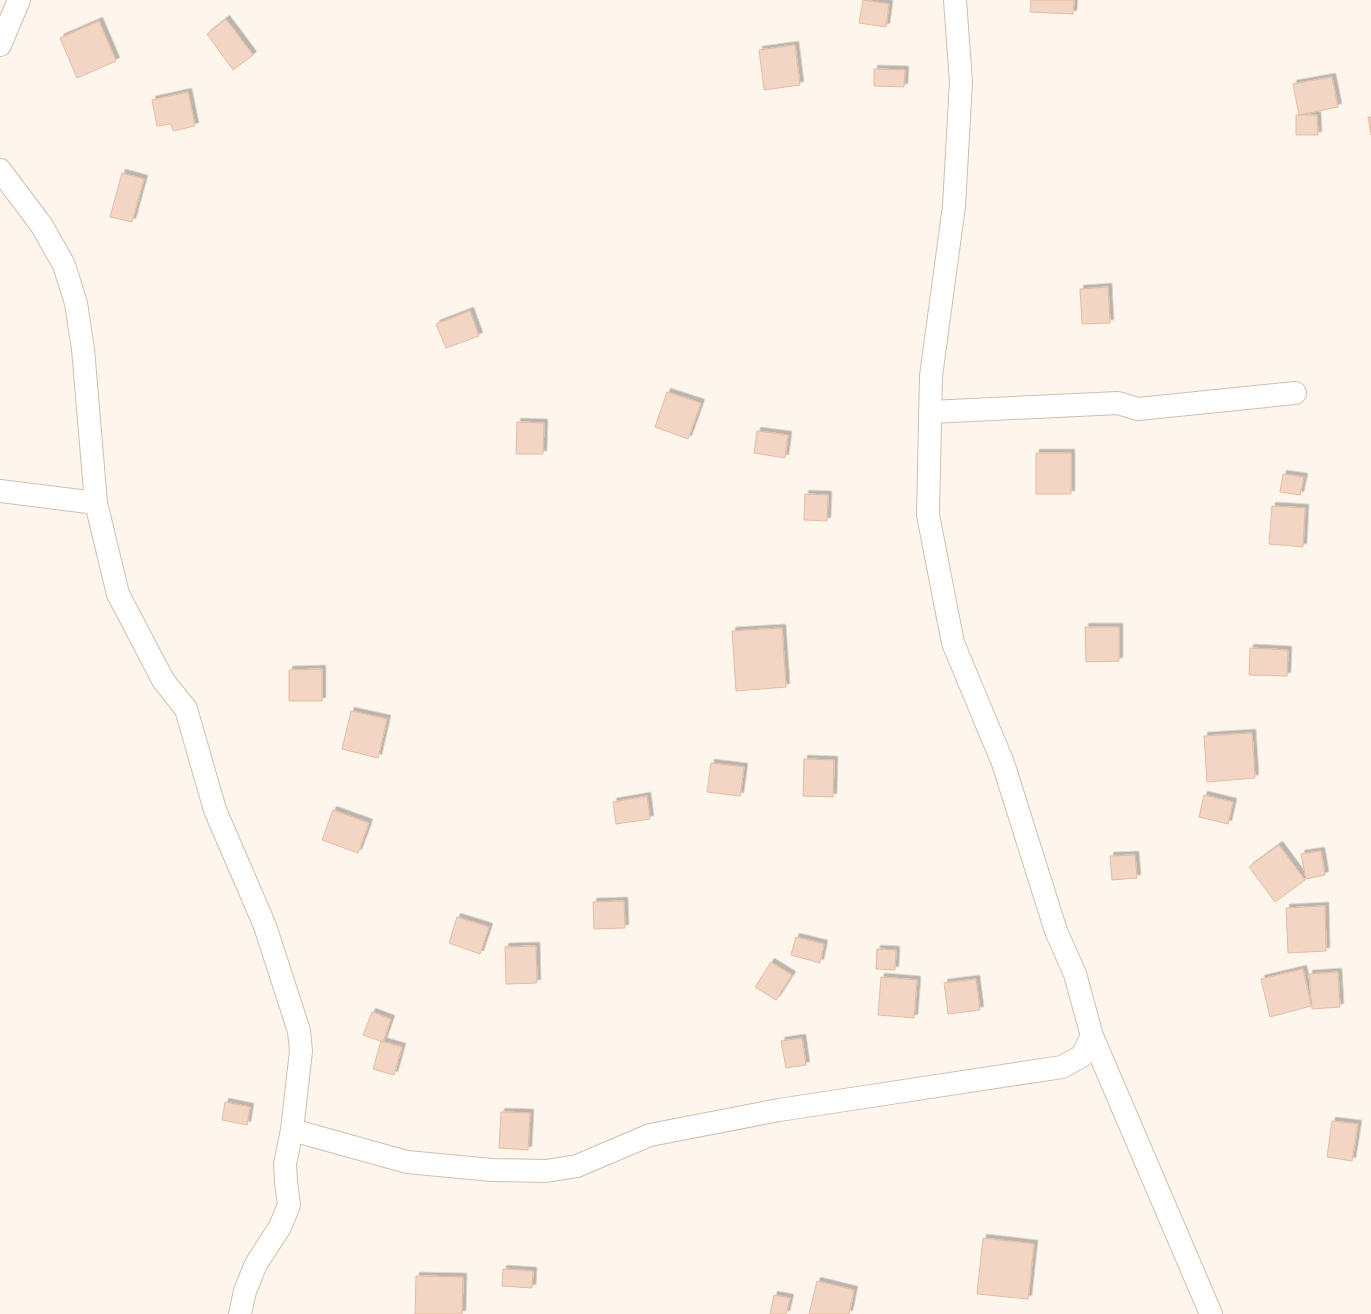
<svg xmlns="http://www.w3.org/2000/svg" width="1371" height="1314" font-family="'PT Sans',sans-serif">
  <defs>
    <filter id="shadow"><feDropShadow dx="3.5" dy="-3.5" stdDeviation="0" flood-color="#0004"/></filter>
  </defs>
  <rect width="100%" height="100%" fill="#fdf6ec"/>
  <!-- building -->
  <path fill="#f3d5c3" stroke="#e6bba3" filter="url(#shadow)" d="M 863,0 L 889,4 L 886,27 L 859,23 Z
    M 1031,0 L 1074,0 L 1073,14 L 1030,12 Z
    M 226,19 L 253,55 L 233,70 L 207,34 Z
    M 99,21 L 116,61 L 77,78 L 60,38 Z
    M 795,45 L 800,85 L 764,90 L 759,50 Z
    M 874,69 L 905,70 L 904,87 L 874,86 Z
    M 1332,77 L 1338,107 L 1299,115 L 1293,84 Z
    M 188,92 L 195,126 L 173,131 L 171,124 L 157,126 L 152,100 Z
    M 1296,115 L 1317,115 L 1318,135 L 1296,135 Z
    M 1368,117 L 1371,117 L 1371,135 Z
    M 122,173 L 144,179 L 132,222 L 110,217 Z
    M 1108,287 L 1110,323 L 1082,324 L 1080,289 Z
    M 470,311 L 479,336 L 446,348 L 436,324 Z
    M 667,392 L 701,403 L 688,439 L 655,427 Z
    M 517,422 L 544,423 L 543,454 L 516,454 Z
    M 757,431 L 788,435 L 785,458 L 754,453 Z
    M 1036,453 L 1071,453 L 1071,494 L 1036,494 Z
    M 1283,474 L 1304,477 L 1300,495 L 1280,492 Z
    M 805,494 L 828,495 L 827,521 L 804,520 Z
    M 1272,506 L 1305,508 L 1303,547 L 1269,544 Z
    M 1085,627 L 1119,627 L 1119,661 L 1086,662 Z
    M 782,628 L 786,687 L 736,691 L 732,631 Z
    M 1250,648 L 1288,650 L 1287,676 L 1249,675 Z
    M 322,669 L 322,701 L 289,701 L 289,670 Z
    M 351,711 L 387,719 L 378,758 L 342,749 Z
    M 1252,733 L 1255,778 L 1207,782 L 1204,736 Z
    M 804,759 L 834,760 L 833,797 L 803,796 Z
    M 711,763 L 744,767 L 740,796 L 707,792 Z
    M 1204,795 L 1233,802 L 1228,824 L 1199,817 Z
    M 647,796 L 650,819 L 616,824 L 613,802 Z
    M 333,810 L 369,823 L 358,853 L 322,840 Z
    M 1279,845 L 1305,880 L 1275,902 L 1249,867 Z
    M 1321,851 L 1325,875 L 1306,879 L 1301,854 Z
    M 1135,855 L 1137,878 L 1112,880 L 1110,856 Z
    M 624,901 L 625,928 L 594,929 L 593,902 Z
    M 1325,906 L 1326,951 L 1288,953 L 1286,908 Z
    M 457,917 L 489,927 L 480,954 L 449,943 Z
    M 796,937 L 824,944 L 820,963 L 791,955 Z
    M 536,946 L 537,983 L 506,984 L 505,947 Z
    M 877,949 L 896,950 L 895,970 L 876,969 Z
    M 771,962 L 792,975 L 776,1000 L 755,987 Z
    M 1303,969 L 1311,1006 L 1270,1017 L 1261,979 Z
    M 1338,972 L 1340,1007 L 1312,1009 L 1309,974 Z
    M 881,977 L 917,980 L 914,1018 L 878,1015 Z
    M 976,979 L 980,1010 L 948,1014 L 944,983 Z
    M 372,1012 L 391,1019 L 383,1042 L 363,1035 Z
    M 802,1038 L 806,1065 L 786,1068 L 781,1041 Z
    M 381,1041 L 402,1047 L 394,1075 L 373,1069 Z
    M 225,1102 L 250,1107 L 247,1125 L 222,1120 Z
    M 501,1112 L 530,1113 L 528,1150 L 499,1148 Z
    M 1332,1121 L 1358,1124 L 1352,1161 L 1327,1157 Z
    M 983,1238 L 1034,1244 L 1028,1299 L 977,1294 Z
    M 503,1269 L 533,1271 L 532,1288 L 502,1286 Z
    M 416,1276 L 463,1277 L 462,1314 L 415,1314 Z
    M 817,1281 L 854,1290 L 849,1314 L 809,1314 Z
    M 774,1295 L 790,1298 L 786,1314 L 770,1314 Z"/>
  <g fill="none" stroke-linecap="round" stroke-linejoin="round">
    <defs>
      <path id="street" d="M 0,45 L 19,0
        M 0,170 L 42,226 L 64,265 L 76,303 L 83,349 L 96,503 L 118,594 L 163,680 L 186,709 L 215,810 L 265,926 L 299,1031 L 301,1051 L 292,1130 L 285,1164 L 286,1182 L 289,1205 L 280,1227 L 256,1264 L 245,1291 L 240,1314
        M 930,412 L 1118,403 L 1138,409 L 1295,393
        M 0,491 L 96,503
        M 1092,1036 L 1211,1314
        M 292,1130 L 407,1162 L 492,1170 L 546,1171 L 577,1166 L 650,1135 L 779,1110 L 1062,1067 L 1082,1056 L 1092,1036 L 1075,974 L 1056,931 L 1003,763 L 953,643 L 928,515 L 931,376 L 954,206 L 961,82 L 955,0"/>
    </defs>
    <!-- street casing -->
    <use href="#street" stroke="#d1beb0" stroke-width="24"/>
    <!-- street -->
    <use href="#street" stroke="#fff" stroke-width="22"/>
  </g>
</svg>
